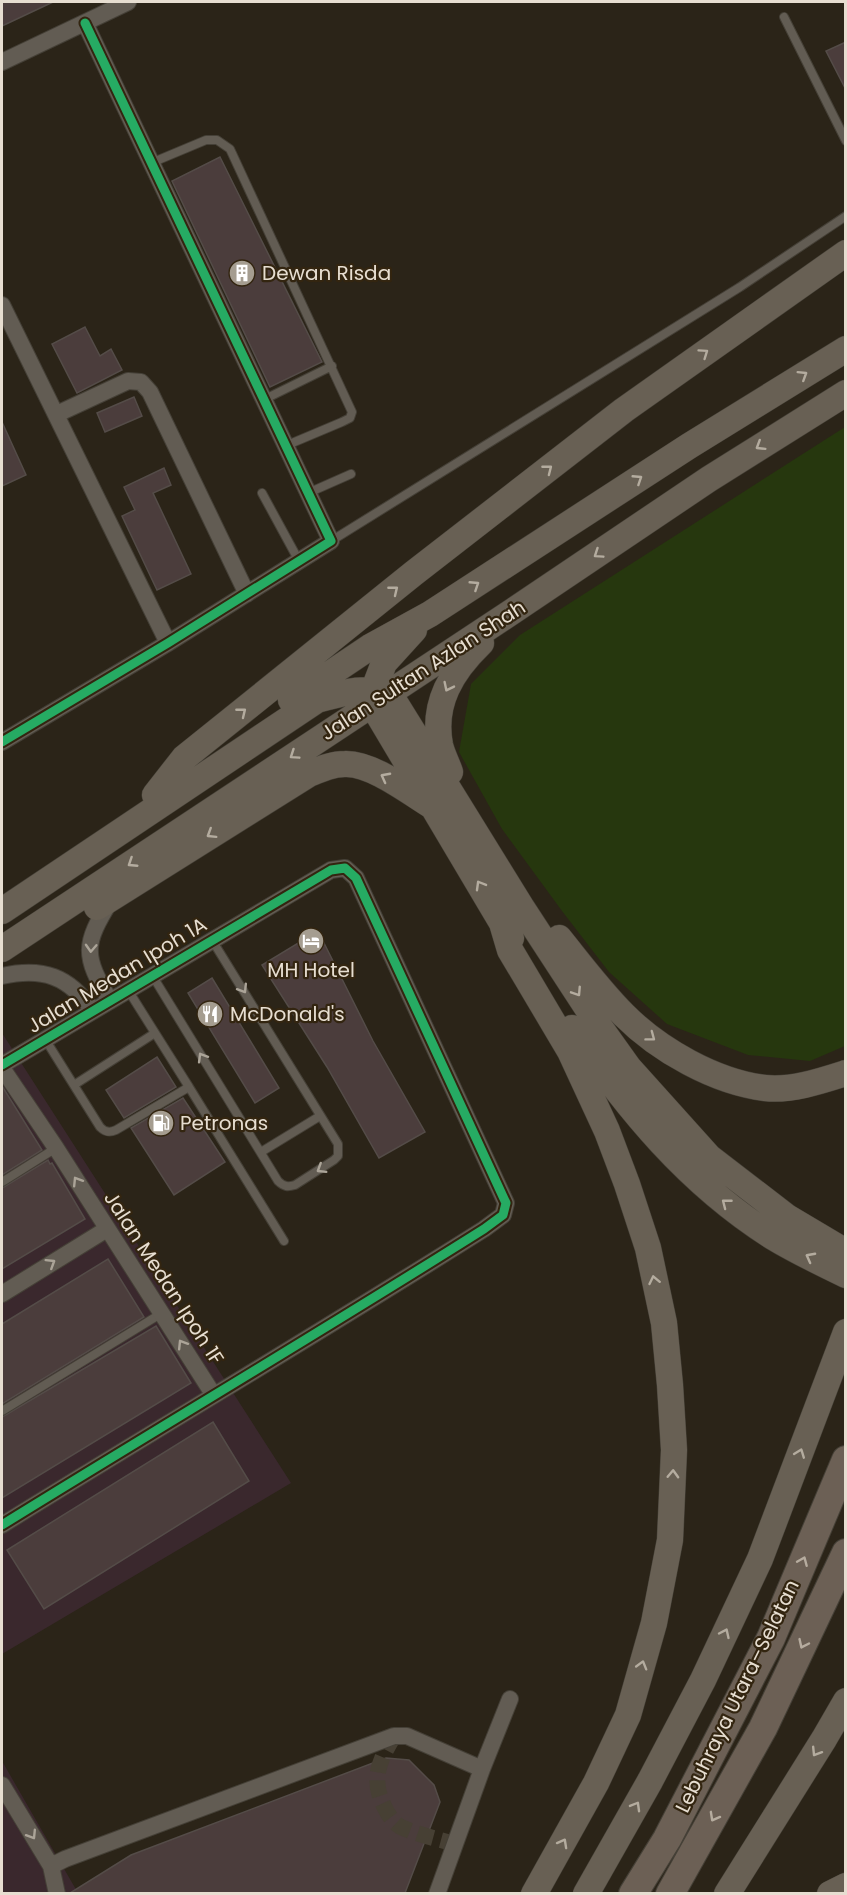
<svg xmlns="http://www.w3.org/2000/svg" width="847" height="1895" font-family="Poppins,sans-serif">
  <rect width="100%" height="100%" fill="#2b2418"/>
  <!-- commercial -->
  <path fill="#3a282d" d="M 2,1033 L 291,1483 L 2,1654 Z
    M 2,1761 L 52,1848 L 78,1893 L 2,1893 Z"/>
  <!-- green -->
  <path fill="#26370e" d="M 845,427 L 845,1046 L 810,1061 L 748,1055 L 667,1024 L 609,972 L 562,911 L 502,829 L 459,752 L 471,684 L 520,635 Z"/>
  <!-- building -->
  <path fill="#4b3d3c" stroke="#544c48" stroke-width="1.5" d="M 2,2 L 53,2 L 2,26 Z
    M 846,42 L 846,90 L 826,51 Z
    M 220,157 L 322,362 L 270,387 L 172,181 Z
    M 85,327 L 100,356 L 111,349 L 122,370 L 77,393 L 52,344 Z
    M 134,397 L 142,416 L 105,432 L 97,413 Z
    M 2,422 L 26,475 L 2,486 Z
    M 164,468 L 171,485 L 153,493 L 191,574 L 157,590 L 122,516 L 135,510 L 124,487 Z
    M 318,931 L 373,1041 L 425,1132 L 379,1158 L 327,1067 L 262,965 Z
    M 212,978 L 279,1088 L 255,1103 L 188,993 Z
    M 157,1057 L 176,1087 L 124,1118 L 106,1090 Z
    M 2,1086 L 42,1150 L 2,1175 Z
    M 183,1098 L 225,1162 L 174,1195 L 131,1128 Z
    M 48,1160 L 50,1164 L 52,1163 L 85,1219 L 2,1269 L 2,1188 Z
    M 108,1259 L 144,1317 L 2,1404 L 2,1324 Z
    M 156,1326 L 191,1383 L 2,1498 L 2,1417 Z
    M 213,1422 L 249,1481 L 44,1609 L 7,1550 Z
    M 386,1758 L 409,1760 L 434,1785 L 440,1802 L 405,1893 L 70,1893 L 131,1855 Z"/>
  <g fill="none" stroke-linecap="round" stroke-linejoin="round">
    <!-- street-tunnel -->
    <path stroke="#474034" stroke-width="16" stroke-dasharray="16 8" stroke-linecap="butt" d="M 394,1736 C 378,1762 370,1781 386,1810 C 389,1816 395,1824 401,1827 C 418,1835 438,1839 455,1844"/>
    <defs>
      <path id="lane" d="M 784,17 L 846,141
        M 151,163 L 206,140 L 217,140 L 230,149 L 352,412 L 350,418 L 342,422 L 285,446
        M 263,400 L 332,366
        M 262,493 L 299,561
        M 308,493 L 351,474
        M 331,541 L 740,287 L 846,216
        M 152,975 L 278,1181 C 284,1187 288,1187 295,1185 L 334,1160 L 338,1156 L 338,1144 L 212,940
        M 45,1039 L 100,1127 C 105,1132 109,1133 116,1130 L 189,1087 L 128,990
        M 74,1085 L 155,1033
        M 189,1087 L 284,1241
        M 261,1152 L 320,1116
        M 2,1182 L 56,1148
        M 2,1411 L 162,1313"/>
      <path id="street" d="M 2,62 L 128,2
        M 2,305 L 168,643
        M 57,414 L 128,381 L 141,382 L 150,392 L 247,594
        M 2,742 L 168,643 L 331,541 L 85,23
        M 2,976 C 43,967 69,976 93,1011
        M 110,1001 C 83,955 83,945 111,900
        M 2,1065 L 331,870 L 345,868 L 356,878 L 506,1203 L 503,1215 L 484,1229 C 324,1330 162,1426 2,1525
        M 2,1068 L 56,1148 L 213,1394
        M 2,1294 L 107,1229
        M 2,1785 L 51,1866 L 57,1894
        M 51,1866 L 65,1859 L 394,1736 L 407,1736 L 482,1769
        M 437,1894 L 482,1769 L 510,1699"/>
      <path id="primary" d="M 414,630 L 384,663 L 374,689 L 372,704 L 511,938
        M 291,700 L 370,647 L 430,614 L 689,446 L 846,349
        M 450,772 C 447,763 442,754 440,745 C 432,703 452,671 481,643
        M 155,795 L 184,758 L 414,573 L 624,410 L 846,253
        M 97,907 L 309,774 C 321,769 332,764 345,764 C 372,763 409,792 432,806
        M 2,911 L 317,700 C 343,693 362,686 389,693 L 522,908 L 599,1026 L 629,1068 L 709,1157 L 787,1217 L 846,1252
        M 502,923 L 510,950 L 570,1051 L 607,1131 L 627,1184 L 648,1248 L 664,1323 L 670,1385 L 674,1450 L 670,1540 L 654,1623 L 628,1715 L 596,1783 L 534,1894
        M 559,938 C 580,964 600,991 624,1015 C 659,1050 715,1082 765,1088 C 791,1091 821,1081 846,1073
        M 2,949 L 513,611 L 709,479 L 846,393
        M 572,1028 C 627,1109 689,1184 773,1237 C 796,1251 821,1263 846,1275
        M 586,1894 L 650,1781 L 703,1680 L 760,1559 L 846,1332
        M 727,1894 L 824,1739 L 846,1701
        M 830,1894 L 846,1886"/>
      <path id="highway" d="M 633,1894 L 667,1839 L 771,1638 L 846,1460
        M 670,1894 L 763,1728 L 846,1553"/>
    </defs>
    <!-- lane casing -->
    <use href="#lane" stroke="#454037" stroke-width="10"/>
    <!-- street casing -->
    <use href="#street" stroke="#454037" stroke-width="18"/>
    <!-- primary casing -->
    <use href="#primary" stroke="#454037" stroke-width="27"/>
    <!-- highway casing -->
    <use href="#highway" stroke="#454037" stroke-width="30"/>
    <!-- lane -->
    <use href="#lane" stroke="#625c53" stroke-width="8"/>
    <!-- street -->
    <use href="#street" stroke="#625c53" stroke-width="16"/>
    <!-- primary -->
    <use href="#primary" stroke="#686054" stroke-width="26"/>
    <!-- highway -->
    <use href="#highway" stroke="#6c6055" stroke-width="28"/>
    <defs>
      <path id="cycleway" d="M 2,742 L 168,643 L 331,541 L 85,23
        M 2,1065 L 331,870 L 345,868 L 356,878 L 506,1203 L 503,1215 L 484,1229 C 324,1330 162,1426 2,1525"/>
    </defs>
    <!-- cycleway casing -->
    <use href="#cycleway" stroke="#332510" stroke-width="13"/>
    <!-- cycleway -->
    <use href="#cycleway" stroke="#26ab63" stroke-width="9"/>
  </g>
  <!-- one-way arrows -->
  <defs><path id="oneway-chevron" d="M-2-3.5L2.5 0L-2 3.5" fill="none" stroke-width="1.6" stroke-linecap="round" stroke-linejoin="round" transform="scale(1.5)"/></defs>
  <g stroke="#b4ac9f">
    <use href="#oneway-chevron" transform="translate(704 353) rotate(-35)"/>
    <use href="#oneway-chevron" transform="translate(803 375) rotate(-32)"/>
    <use href="#oneway-chevron" transform="translate(760 446) rotate(148)"/>
    <use href="#oneway-chevron" transform="translate(548 469) rotate(-38)"/>
    <use href="#oneway-chevron" transform="translate(638 479) rotate(-33)"/>
    <use href="#oneway-chevron" transform="translate(598 554) rotate(146)"/>
    <use href="#oneway-chevron" transform="translate(475 585) rotate(-33)"/>
    <use href="#oneway-chevron" transform="translate(394 590) rotate(-39)"/>
    <use href="#oneway-chevron" transform="translate(448 687) rotate(116)"/>
    <use href="#oneway-chevron" transform="translate(242 712) rotate(-39)"/>
    <use href="#oneway-chevron" transform="translate(294 755) rotate(146)"/>
    <use href="#oneway-chevron" transform="translate(385 777) rotate(-152)"/>
    <use href="#oneway-chevron" transform="translate(211 834) rotate(148)"/>
    <use href="#oneway-chevron" transform="translate(132 863) rotate(147)"/>
    <use href="#oneway-chevron" transform="translate(480 885) rotate(-120)"/>
    <use href="#oneway-chevron" transform="translate(577 992) rotate(57)"/>
    <use href="#oneway-chevron" transform="translate(651 1037) rotate(37)"/>
    <use href="#oneway-chevron" transform="translate(726 1203) rotate(-142)"/>
    <use href="#oneway-chevron" transform="translate(810 1257) rotate(-152)"/>
    <use href="#oneway-chevron" transform="translate(654 1280) rotate(-102)"/>
    <use href="#oneway-chevron" transform="translate(800 1453) rotate(-69)"/>
    <use href="#oneway-chevron" transform="translate(673 1474) rotate(-88)"/>
    <use href="#oneway-chevron" transform="translate(725 1633) rotate(-65)"/>
    <use href="#oneway-chevron" transform="translate(642 1665) rotate(-74)"/>
    <use href="#oneway-chevron" transform="translate(816 1752) rotate(122)"/>
    <use href="#oneway-chevron" transform="translate(636 1806) rotate(-60)"/>
    <use href="#oneway-chevron" transform="translate(563 1843) rotate(-61)"/>
  </g>
  <g stroke="#aba498">
    <use href="#oneway-chevron" transform="translate(91 948) rotate(93)"/>
    <use href="#oneway-chevron" transform="translate(243 989) rotate(58)"/>
    <use href="#oneway-chevron" transform="translate(202 1057) rotate(-121)"/>
    <use href="#oneway-chevron" transform="translate(321 1169) rotate(148)"/>
    <use href="#oneway-chevron" transform="translate(77 1181) rotate(-122)"/>
    <use href="#oneway-chevron" transform="translate(51 1263) rotate(-32)"/>
    <use href="#oneway-chevron" transform="translate(182 1344) rotate(-122)"/>
    <use href="#oneway-chevron" transform="translate(32 1835) rotate(58)"/>
  </g>
  <g stroke="#b6ac9f">
    <use href="#oneway-chevron" transform="translate(803 1561) rotate(-67)"/>
    <use href="#oneway-chevron" transform="translate(803 1644) rotate(115)"/>
    <use href="#oneway-chevron" transform="translate(714 1817) rotate(119)"/>
  </g>
  <!-- icons -->
  <defs>
    <symbol id="building-disc" viewBox="-11 -11 22 22"><circle r="9.5" fill="#a59d90" stroke="#332510"/><path d="M-4-6H4V6H1V3H-1V6H-4ZM-2.5-4.3h1.7v1.8h-1.7ZM.8-4.3h1.7v1.8H.8ZM-2.5-1h1.7V.8h-1.7ZM.8-1h1.7V.8H.8Z" fill="#fff"/></symbol>
    <symbol id="hotel-disc" viewBox="-11 -11 22 22"><circle r="9.5" fill="#a59d90" stroke="#332510"/><path d="M-6-4.5h1.5V1H6V5H4.5V3h-9V5H-6ZM-4 0a1.8 1.8 0 1 1 3.6 0ZM.5 0V-2.5h3Q6-2.5 6 0Z" fill="#fff"/></symbol>
    <symbol id="restaurant-disc" viewBox="-11 -11 22 22"><circle r="9.5" fill="#a59d90" stroke="#332510"/><path d="M-5-6h1v4h1v-4h1v4h1v-4h1v5L-1.5 .5V6h-2V.5L-5-1ZM5-6V6H3V1.5H1.5Q1.5-4 5-6Z" fill="#fff"/></symbol>
    <symbol id="fuel-disc" viewBox="-11 -11 22 22"><circle r="9.5" fill="#a59d90" stroke="#332510"/><path d="M-5.5-6h7V0h2V4h1.3V-2.5L3-4.5l.8-.8L6-3V5H2.5V1h-1V6h-7ZM-4.2-4.7v3.2H.2V-4.7Z" fill="#fff"/></symbol>
  </defs>
  <g fill-rule="evenodd">
    <use href="#building-disc" x="227" y="258" width="30" height="30"/>
    <use href="#hotel-disc" x="296" y="926" width="30" height="30"/>
    <use href="#restaurant-disc" x="195" y="999" width="30" height="30"/>
    <use href="#fuel-disc" x="146" y="1108" width="30" height="30"/>
  </g>
  <g text-anchor="middle" dominant-baseline="central" stroke-width="4.5" stroke-linejoin="round" paint-order="stroke">
    <!-- poi labels -->
    <g font-size="20" fill="#e7ded1" stroke="#332510" text-anchor="start">
      <text x="262" y="273">Dewan Risda</text>
      <text x="311" y="970" text-anchor="middle">MH Hotel</text>
      <text x="230" y="1014">McDonald's</text>
      <text x="180" y="1123">Petronas</text>
    </g>
    <!-- street labels -->
    <g font-size="20" fill="#e7ded1" stroke="#332510">
      <text transform="translate(423 670) rotate(-33)">Jalan Sultan Azlan Shah</text>
      <text transform="translate(117 975) rotate(-31)">Jalan Medan Ipoh 1A</text>
      <text transform="translate(164 1278) rotate(57)">Jalan Medan Ipoh 1F</text>
      <text transform="translate(737 1696) rotate(-64)">Lebuhraya Utara–Selatan</text>
    </g>
  </g>
  <!-- border -->
  <rect width="847" height="1895" fill="none" stroke="#e7ded1" stroke-width="6"/>
</svg>
